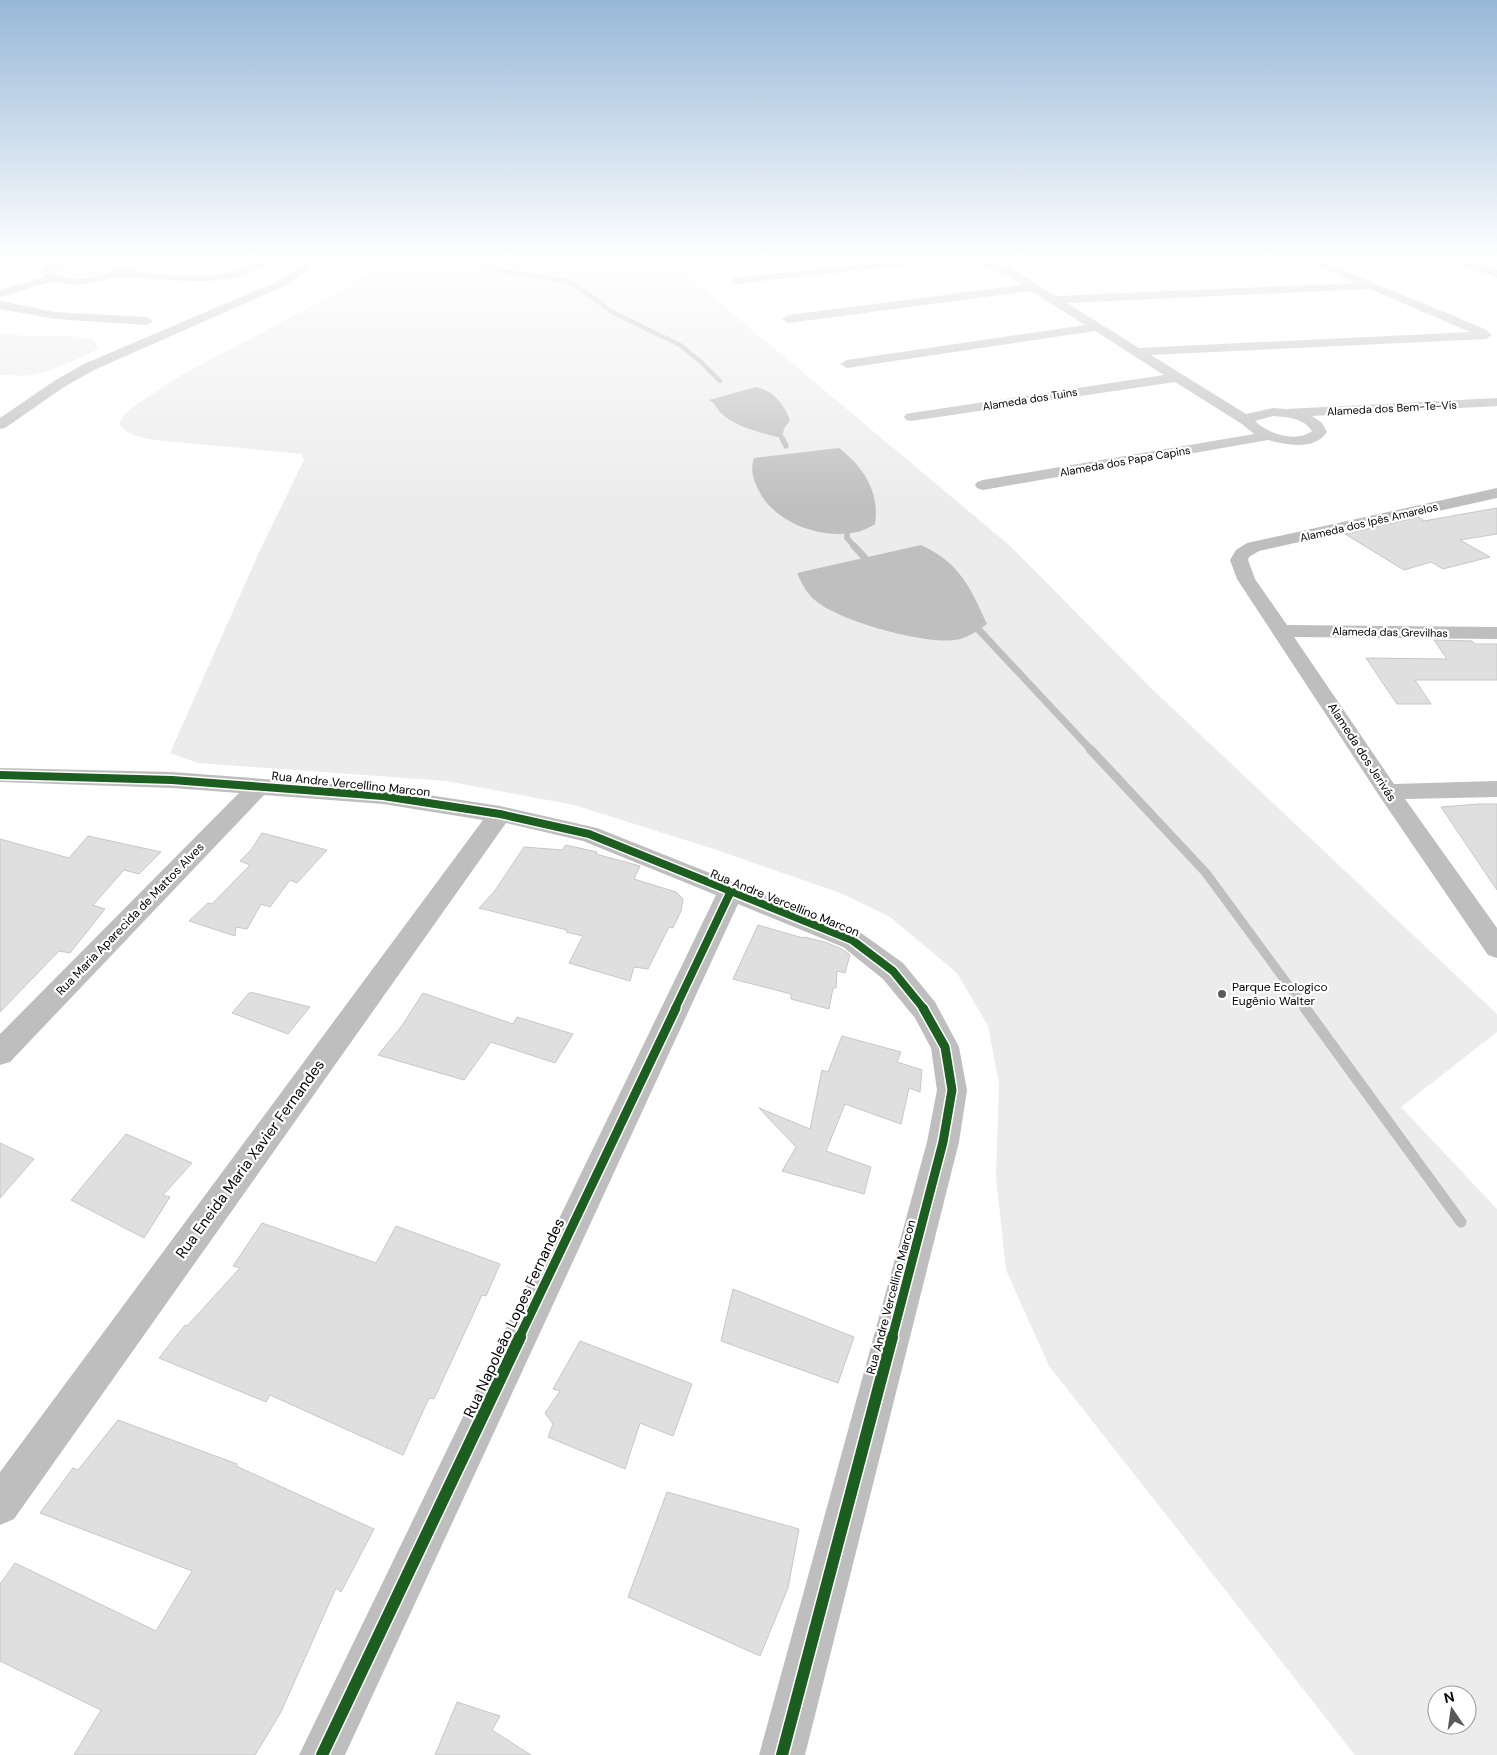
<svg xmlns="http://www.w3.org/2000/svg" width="1497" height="1755" font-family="'DM Sans',sans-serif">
  <rect width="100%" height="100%" fill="#fff"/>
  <!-- green -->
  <path fill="#ececec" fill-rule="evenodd" d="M 75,260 L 131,260 L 132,263 C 123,275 67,284 55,272 L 58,267 Z
    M 391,260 L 669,260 L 1009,545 L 1154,691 L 1497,1014 L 1497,1032 L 1401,1107 L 1497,1209 L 1497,1755 L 1355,1755 L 1049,1366 L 1006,1270 L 996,1176 L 999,1083 L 988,1026 L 957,973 L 890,917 L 843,894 L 717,850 L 574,805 L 446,781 L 198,763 L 170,753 L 261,548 L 304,460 L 302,454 L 155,440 C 141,437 128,436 119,424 L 124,415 L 134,406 L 183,374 L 339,292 ZM 1437,1695 L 1467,1695 L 1467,1725 L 1437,1725 Z
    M 8,334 C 36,338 66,332 94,340 L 98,349 C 72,361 53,372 24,376 C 16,377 8,374 0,375 L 0,335 Z"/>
  <!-- water -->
  <path fill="#bfbfbf" d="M 756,387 C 774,391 783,403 790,420 L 784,429 L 782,438 C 762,433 738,428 722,414 C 717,409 716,404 709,400 Z
    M 839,448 C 863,467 880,491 875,524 C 870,527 863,531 857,532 C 822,540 775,523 759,491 C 753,479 750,470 754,458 Z
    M 921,545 C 960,563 970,587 987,624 C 979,630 970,636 960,639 C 930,647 839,621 816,601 C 806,593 802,584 797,573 Z"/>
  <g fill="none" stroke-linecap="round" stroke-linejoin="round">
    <!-- stream-far4 -->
    <path stroke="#bfbfbf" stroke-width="4.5" d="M 484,263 L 501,271 L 562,280 L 577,286 L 612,312 L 680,345 L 701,362 L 720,381"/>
    <!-- stream-far3 -->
    <path stroke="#bfbfbf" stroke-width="5.5" d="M 782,438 L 786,446
      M 847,533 L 847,538 L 855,547"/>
    <!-- stream-far2 -->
    <path stroke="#bfbfbf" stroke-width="7" d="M 854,546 L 865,558
      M 979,630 L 1092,751"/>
    <!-- stream-far1 -->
    <path stroke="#bfbfbf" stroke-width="9" d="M 1090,749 L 1206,873 L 1306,1009"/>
    <!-- stream -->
    <path stroke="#bfbfbf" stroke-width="11" d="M 1305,1008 L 1461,1222"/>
  </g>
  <!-- building -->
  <path fill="#dfdfdf" stroke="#c7c7c7" d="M 1497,508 L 1497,534 L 1460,540 L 1490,557 L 1443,569 L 1431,562 L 1404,570 L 1345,534 L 1419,517 L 1424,521 Z
    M 1434,640 L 1472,641 L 1475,644 L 1497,644 L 1497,680 L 1415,680 L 1431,704 L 1397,704 L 1366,658 L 1447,659 Z
    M 1479,804 L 1497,804 L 1497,890 L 1441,807 Z
    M 262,833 L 327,850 L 297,883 L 290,880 L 270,907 L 261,904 L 247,929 L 236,927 L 235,936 L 189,921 L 208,903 L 212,904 L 250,865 L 240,861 L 251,850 Z
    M 88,836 L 161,852 L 139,874 L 124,870 L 93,905 L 105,909 L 70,953 L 59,951 L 0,1012 L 0,839 L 69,858 Z
    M 566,845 L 597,852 L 596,854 L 640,866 L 634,879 L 676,892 L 683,899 L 681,911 L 673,928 L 669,927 L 648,969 L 634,967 L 630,981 L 569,963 L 583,936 L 566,932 L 567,930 L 479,908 L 494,892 L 524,847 L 562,850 Z
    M 758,925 L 803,938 L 804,937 L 825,942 L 842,949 L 850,955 L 845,973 L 837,971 L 836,988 L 833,988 L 829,1009 L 791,999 L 791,994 L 733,979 Z
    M 250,992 L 310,1007 L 288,1034 L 232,1013 Z
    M 423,993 L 513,1024 L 517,1017 L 573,1034 L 555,1063 L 491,1042 L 464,1080 L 378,1055 L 401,1027 Z
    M 842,1036 L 901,1052 L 897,1062 L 922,1070 L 920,1092 L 909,1088 L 901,1124 L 845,1104 L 826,1151 L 871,1167 L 864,1194 L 782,1171 L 796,1147 L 759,1108 L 810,1129 L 822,1070 L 828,1072 Z
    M 126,1134 L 192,1163 L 163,1195 L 170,1197 L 144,1238 L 71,1200 Z
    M 0,1143 L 34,1159 L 0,1198 Z
    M 262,1223 L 376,1263 L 396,1226 L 500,1264 L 486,1296 L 482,1295 L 434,1399 L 429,1398 L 403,1455 L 270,1395 L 266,1402 L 159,1358 L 185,1325 L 187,1326 L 240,1268 L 233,1266 Z
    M 733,1289 L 854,1337 L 838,1383 L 721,1341 Z
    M 580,1341 L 692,1384 L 673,1436 L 640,1423 L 625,1469 L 548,1437 L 553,1424 L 545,1413 L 560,1391 L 553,1389 Z
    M 118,1420 L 237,1464 L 236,1466 L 374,1529 L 341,1592 L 336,1588 L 281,1712 L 255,1755 L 74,1755 L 101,1710 L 0,1661 L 0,1584 L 15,1563 L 156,1631 L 192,1571 L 40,1513 L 73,1468 L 78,1470 Z
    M 667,1492 L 799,1529 L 788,1588 L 760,1656 L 628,1597 Z
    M 457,1702 L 500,1716 L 492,1730 L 531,1755 L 435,1755 Z"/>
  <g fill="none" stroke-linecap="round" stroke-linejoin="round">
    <!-- minor -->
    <path fill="#bebebe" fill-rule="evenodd" d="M 59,260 L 73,260 L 54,269 L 52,272 C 76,288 109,271 133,265 L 138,268 L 134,272 C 169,274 228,283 257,260 L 268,260 C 240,295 159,276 120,277 C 105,278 90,285 74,285 C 67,284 58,281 52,282 C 34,285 17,293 0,297 L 0,290 L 44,277 L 40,273 L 46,265 Z
      M 306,260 L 317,260 L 305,273 L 284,286 L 94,370 L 64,387 L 5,428 L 0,429 L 0,418 L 54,381 L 84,364 L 276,282 L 297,269 Z
      M 900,260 L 932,260 L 927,263 L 735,284 L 729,281 L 735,278 Z
      M 960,260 L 1009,260 L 1008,263 L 1001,265 L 1013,270 L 1056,296 L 1355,283 L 1304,260 L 1318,260 L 1485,329 L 1492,335 L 1486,339 L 1151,355 L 1246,414 L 1273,408 L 1286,409 L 1497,398 L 1497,406 L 1312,416 L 1322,423 L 1327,432 C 1314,451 1287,445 1268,440 L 983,490 L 977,488 L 975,485 L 977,482 L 983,480 L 1254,434 L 1242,424 L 1175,382 L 911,421 L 906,420 L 904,417 L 906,414 L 911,413 L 1164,375 L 1095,331 L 847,368 L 840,364 L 847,360 L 1085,325 L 1031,291 L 788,323 L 782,319 L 788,315 L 1022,285 L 1005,274 L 986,267 L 961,262 ZM 1370,289 L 1470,332 L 1139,348 L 1067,303 ZM 1273,416 C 1288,417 1303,418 1312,431 C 1296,443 1268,434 1255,421 Z
      M 0,301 L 55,312 L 147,317 L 153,321 L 147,325 L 55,319 L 0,309 Z
      M 1497,488 L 1497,498 L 1259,551 L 1249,557 L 1248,560 L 1255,579 L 1287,625 L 1497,627 L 1497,639 L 1294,637 L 1394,784 L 1497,781 L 1497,797 L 1405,799 L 1497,928 L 1497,958 L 1488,955 L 1380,797 L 1237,579 L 1230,560 L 1236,550 L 1247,543 Z
      M 0,768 L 172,772 L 383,788 L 500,806 L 597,828 L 861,933 L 903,963 L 935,1002 L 959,1047 L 967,1090 L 959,1142 L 805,1755 L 759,1755 L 927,1142 L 937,1090 L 931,1048 L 915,1018 L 883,979 L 843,947 L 738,904 L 345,1755 L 299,1755 L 716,895 L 583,841 L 506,823 L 14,1519 L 0,1525 L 0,1472 L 483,820 L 383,804 L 264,795 L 10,1062 L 0,1065 L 0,1034 L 239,793 L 172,788 L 0,782 Z"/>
    <!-- secondary -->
    <path fill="#b8b8b8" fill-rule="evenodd" d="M 1454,260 L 1470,260 L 1497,270 L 1497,278 L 1456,263 Z"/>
    <defs>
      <path id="cycleway-far2" d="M 0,775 L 172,780 L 383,796 L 500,814 L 589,834 L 852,940 L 893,971 L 924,1009
        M 675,1009 L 730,893"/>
      <path id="cycleway-far1" d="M 519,1338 L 676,1008
        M 892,1338 L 943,1142 L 952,1090 L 945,1047 L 923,1008"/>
      <path id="cycleway" d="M 322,1755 L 520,1337
        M 782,1755 L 892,1337"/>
    </defs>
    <!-- cycleway-far2 casing -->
    <use href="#cycleway-far2" stroke="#fff" stroke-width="11"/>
    <!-- cycleway-far1 casing -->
    <use href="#cycleway-far1" stroke="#fff" stroke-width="12"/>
    <!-- cycleway casing -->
    <use href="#cycleway" stroke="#fff" stroke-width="15"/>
    <!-- cycleway-far2 -->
    <use href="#cycleway-far2" stroke="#1b5e20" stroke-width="8"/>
    <!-- cycleway-far1 -->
    <use href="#cycleway-far1" stroke="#1b5e20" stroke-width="9"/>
    <!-- cycleway -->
    <use href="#cycleway" stroke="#1b5e20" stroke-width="12"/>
  </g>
  <!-- sky -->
  <linearGradient id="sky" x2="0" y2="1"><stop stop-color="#97b8d8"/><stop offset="0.51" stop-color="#fff"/><stop offset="1" stop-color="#fff" stop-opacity="0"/></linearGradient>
  <rect width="1497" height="505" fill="url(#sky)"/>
  <!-- markers -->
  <circle fill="#595959" stroke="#fff" stroke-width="2" cx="1222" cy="994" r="5"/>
  <g text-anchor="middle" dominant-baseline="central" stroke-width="4.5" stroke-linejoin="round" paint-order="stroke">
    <!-- far-street labels -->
    <g font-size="11" fill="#000" stroke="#fff">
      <text transform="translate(1030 399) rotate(-9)">Alameda dos Tuins</text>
      <text transform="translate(1392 408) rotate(-3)">Alameda dos Bem-Te-Vis</text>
      <text transform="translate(1125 461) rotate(-10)">Alameda dos Papa Capins</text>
      <text transform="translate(1369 522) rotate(-13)">Alameda dos Ipês Amarelos</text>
      <text transform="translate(1390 632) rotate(1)">Alameda das Grevilhas</text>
    </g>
    <!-- street labels -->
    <g font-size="12" fill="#000" stroke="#fff">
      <text transform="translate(1362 752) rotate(57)">Alameda dos Jerivás</text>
      <text transform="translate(351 784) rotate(6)">Rua Andre Vercellino Marcon</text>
      <text transform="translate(785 903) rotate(22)">Rua Andre Vercellino Marcon</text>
      <text transform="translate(130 919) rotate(-46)">Rua Maria Aparecida de Mattos Alves</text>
      <text transform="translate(891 1297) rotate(-75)">Rua Andre Vercellino Marcon</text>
    </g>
    <!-- poi labels -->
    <g font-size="12" fill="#000" stroke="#fff" text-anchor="start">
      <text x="1232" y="987">Parque Ecologico<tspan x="1232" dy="14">Eugênio Walter</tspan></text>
    </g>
    <!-- near-street labels -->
    <g font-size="15" fill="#000" stroke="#fff">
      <text transform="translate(250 1159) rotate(-54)">Rua Eneida Maria Xavier Fernandes</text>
      <text transform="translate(514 1318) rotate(-65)">Rua Napoleão Lopes Fernandes</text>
    </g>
  </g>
  <!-- north arrow -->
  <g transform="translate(1452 1710) rotate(347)"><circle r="24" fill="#ffffff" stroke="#999999"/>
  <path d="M0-4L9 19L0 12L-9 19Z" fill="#595959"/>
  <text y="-8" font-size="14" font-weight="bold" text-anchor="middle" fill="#000000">N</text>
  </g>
</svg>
